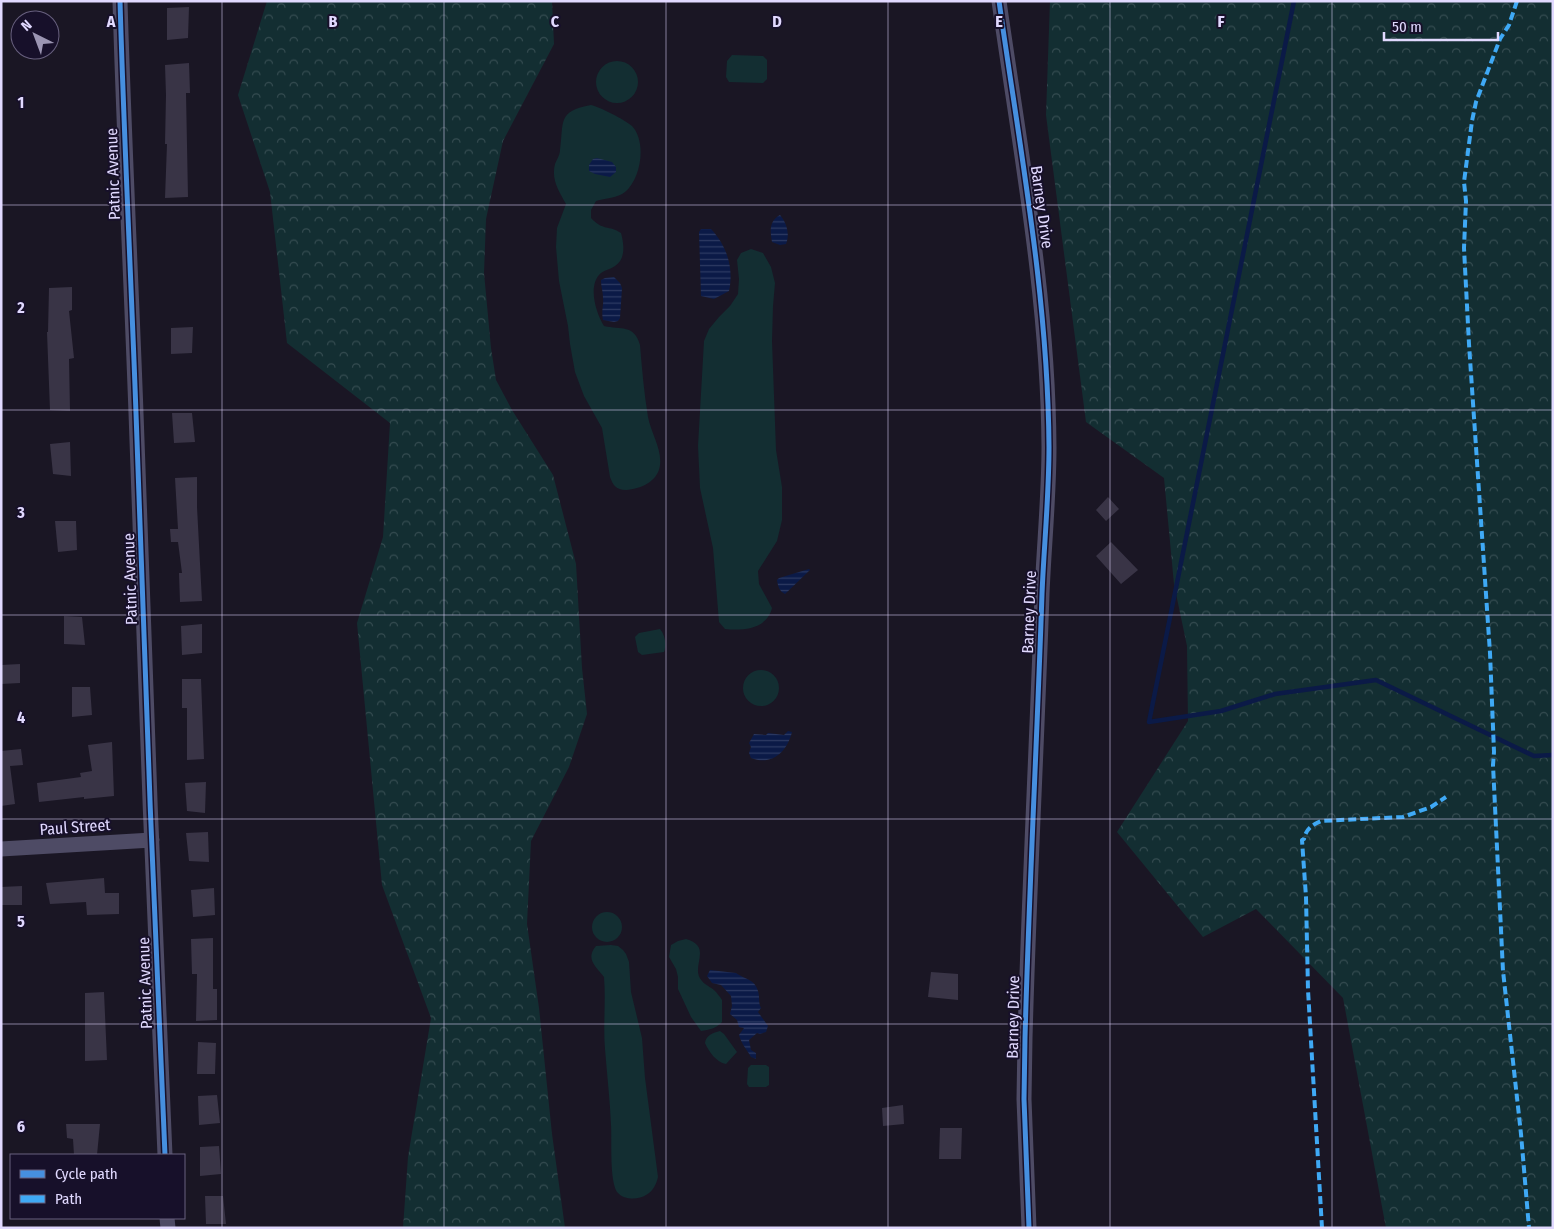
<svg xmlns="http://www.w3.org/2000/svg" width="1554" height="1229" font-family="'Fira Sans Condensed',sans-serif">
  <defs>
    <pattern id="forest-crowns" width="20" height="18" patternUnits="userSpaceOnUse" patternTransform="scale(1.25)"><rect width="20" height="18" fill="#132e32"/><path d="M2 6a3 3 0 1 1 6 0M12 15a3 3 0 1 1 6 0" fill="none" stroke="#354c51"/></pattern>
    <pattern id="water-rules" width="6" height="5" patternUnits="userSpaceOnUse" patternTransform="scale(1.25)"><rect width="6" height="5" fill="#0b1a47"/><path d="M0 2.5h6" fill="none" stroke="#2e3b63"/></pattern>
  </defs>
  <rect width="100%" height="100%" fill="#1a1624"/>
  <!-- green -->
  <path fill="#132e32" d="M 732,55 L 763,56 L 767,60 L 767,79 L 763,83 L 729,82 L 726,77 L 727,61 Z
    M596 82a21 21 0 1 1 42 0a21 21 0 1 1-42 0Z
    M 591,105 C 600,107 625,120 632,126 C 647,142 641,179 625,192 C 618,198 605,198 596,201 L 591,210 L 591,218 C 603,231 609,225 621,233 C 624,244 626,259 615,266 C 611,269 605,270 601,273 C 587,285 596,313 604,326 C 621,330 634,324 640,345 C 642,369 644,393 648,417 C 651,433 662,449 660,465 C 658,482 640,489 626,490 C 616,490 613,485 610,477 L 602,428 L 584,396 L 575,372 L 570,344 L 568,326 L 559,281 L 556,247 L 557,228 L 566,204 C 559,191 551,180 555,164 C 557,159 560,155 560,150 C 564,122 557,111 591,105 Z
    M 751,249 L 763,253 L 771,267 L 775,283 L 773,306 L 772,341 L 776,450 L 782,487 L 782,520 L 777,541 L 758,571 L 759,584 L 772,608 C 767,629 743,631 725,629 L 719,622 L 713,548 L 700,488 L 698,446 L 704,341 L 709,329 L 719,317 L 730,306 L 738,294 L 739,279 L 737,260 L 741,253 Z
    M 660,629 C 665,635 667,645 664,652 L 642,655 L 638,652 L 635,637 L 639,633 Z
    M743 688a18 18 0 1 1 36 0a18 18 0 1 1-36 0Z
    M592 927a15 15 0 1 1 30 0a15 15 0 1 1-30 0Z
    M 686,939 C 714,947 689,967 702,981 C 705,985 711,987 715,991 C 717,993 720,997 722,1000 L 722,1022 C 717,1028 709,1030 701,1031 L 691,1017 L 678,989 L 678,977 L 676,969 L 669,957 L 671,945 L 678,941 Z
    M 611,945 L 618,946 L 623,950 L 626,954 L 629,962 L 631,992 L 642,1038 L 645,1078 L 658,1177 C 656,1185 653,1191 646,1195 C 639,1200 624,1200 618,1193 C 609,1183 612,1139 611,1125 C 610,1100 607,1075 605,1049 C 603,1025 606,1001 604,977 C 596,967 585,959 596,946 Z
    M 720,1031 L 724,1034 L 737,1052 L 726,1064 C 716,1062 709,1052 705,1043 C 706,1035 713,1033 720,1031 Z
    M 751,1065 L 766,1065 L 769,1067 L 769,1085 L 766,1087 L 749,1087 L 747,1084 L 748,1068 Z"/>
  <!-- forest -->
  <path fill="url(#forest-crowns)" d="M 267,1 L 552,1 L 554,44 L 503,141 L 486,219 L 484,273 L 491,348 L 496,380 L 512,410 L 553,475 L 576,564 L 582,668 L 587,714 L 569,767 L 531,841 L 527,924 L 539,1008 L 552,1134 L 565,1228 L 403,1228 L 408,1157 L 431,1018 L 382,885 L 357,623 L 383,537 L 390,423 L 287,343 L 270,192 L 238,95 Z
    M 1050,1 L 1553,1 L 1553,1228 L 1386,1228 L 1343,998 L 1256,909 L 1203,937 L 1117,832 L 1188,721 L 1187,646 L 1174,584 L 1164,478 L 1086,422 L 1046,115 Z"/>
  <!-- water -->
  <path fill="url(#water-rules)" d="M 597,158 L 612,162 L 616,167 L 616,172 L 610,177 L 595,174 L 589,171 L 589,165 L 593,159 Z
    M 780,215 C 787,223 790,235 786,244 L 780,245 L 772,242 C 770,231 769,221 780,215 Z
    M 701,229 L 711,229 C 727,246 734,268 729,291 L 714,299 L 701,296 L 699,232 Z
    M 614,277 L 620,283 L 622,288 L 620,318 L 618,321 L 614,322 L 603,320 C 601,311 604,305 603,298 C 603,291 601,287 601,280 L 605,278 Z
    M 809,569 L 810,570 L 785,594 C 779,591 778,586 777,580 L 779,578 Z
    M 788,731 L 792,732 C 787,752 772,766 751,758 L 749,753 L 751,747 L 749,743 L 754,734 L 766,735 L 768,733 L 784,735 Z
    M 710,970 L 736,973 C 744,979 755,979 758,991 C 760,997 758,1002 761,1008 L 758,1012 L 768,1026 L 766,1032 L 760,1034 L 757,1033 L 749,1040 L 751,1050 L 756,1053 L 756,1059 L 751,1057 C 747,1050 741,1043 739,1035 L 744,1028 L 739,1027 L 737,1020 L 730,1014 L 732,1006 L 731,996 L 721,985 L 712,983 L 707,976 Z"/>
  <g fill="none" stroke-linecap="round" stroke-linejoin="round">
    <!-- stream -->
    <path stroke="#0b1a47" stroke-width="4.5" d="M 1294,1 L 1149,722 L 1221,711 L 1275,694 L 1376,680 L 1534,756 L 1553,755"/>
  </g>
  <!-- building -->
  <path fill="#393446" d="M 189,7 L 188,38 L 167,40 L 167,8 Z
    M 189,63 L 190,93 L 186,93 L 188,197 L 165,198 L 167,144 L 165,144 L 166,95 L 165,65 Z
    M 72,287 L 72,310 L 69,311 L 74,358 L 69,359 L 70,411 L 50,410 L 47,332 L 48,332 L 49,288 Z
    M 193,327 L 192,353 L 171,354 L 171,328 Z
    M 172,413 L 192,413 L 195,442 L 174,443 Z
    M 70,442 L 71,476 L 53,474 L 50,444 Z
    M 197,477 L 197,507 L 202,601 L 180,602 L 179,573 L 182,573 L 178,542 L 171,542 L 170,529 L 178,529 L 175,478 Z
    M 1108,497 L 1119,509 L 1106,521 L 1096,510 Z
    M 55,521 L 76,521 L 77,550 L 58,552 Z
    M 1111,542 L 1138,570 L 1121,584 L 1096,556 Z
    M 64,616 L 82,617 L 85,645 L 64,644 Z
    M 202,624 L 202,653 L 182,655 L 181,626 Z
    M 20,664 L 20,683 L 1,684 L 1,665 Z
    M 182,679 L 201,679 L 204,759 L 187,760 L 187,708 L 182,708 Z
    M 72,687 L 90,687 L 92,715 L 72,717 Z
    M 112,742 L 114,796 L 84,799 L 84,797 L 39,802 L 37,783 L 81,777 L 80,773 L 92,771 L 88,745 Z
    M 21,749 L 23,765 L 10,766 L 15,804 L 1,806 L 1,751 Z
    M 206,782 L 205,813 L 187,811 L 185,783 Z
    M 208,832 L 209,862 L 189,861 L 186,833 Z
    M 104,878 L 105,893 L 119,893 L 119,914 L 87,915 L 86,902 L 50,904 L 46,883 Z
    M 22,886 L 22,905 L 1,905 L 1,887 Z
    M 214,888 L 215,915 L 193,917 L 191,890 Z
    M 213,938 L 213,989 L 217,989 L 217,1020 L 196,1021 L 197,974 L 192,974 L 191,939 Z
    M 931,972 L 958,974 L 958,1000 L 928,997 Z
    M 104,992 L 107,1060 L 85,1061 L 85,993 Z
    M 198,1042 L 216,1043 L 215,1074 L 197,1074 Z
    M 217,1095 L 220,1123 L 199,1125 L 198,1096 Z
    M 903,1105 L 904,1124 L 883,1126 L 882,1108 Z
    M 66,1124 L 100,1124 L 97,1155 L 74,1155 L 73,1139 L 67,1138 Z
    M 940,1128 L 962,1128 L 961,1159 L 939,1159 Z
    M 219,1146 L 221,1174 L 200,1176 L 200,1147 Z
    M 205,1196 L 223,1196 L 226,1224 L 206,1224 Z"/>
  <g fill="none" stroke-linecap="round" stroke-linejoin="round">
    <!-- minor -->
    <path stroke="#4e4b65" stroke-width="15" d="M 120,1 C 124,139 131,276 136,413 C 145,660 153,908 165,1155
      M 999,1 C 1020,150 1048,297 1049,447 C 1049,496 1044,545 1042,594 C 1037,742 1029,890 1025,1038 L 1024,1099 L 1029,1228
      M 1,849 L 152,840
      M 167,1218 L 168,1228"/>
    <!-- quiet -->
    <path stroke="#3fa9f5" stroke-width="4" stroke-dasharray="8 4" stroke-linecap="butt" d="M 1517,1 L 1509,25 L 1500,39 L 1476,102 L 1472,121 L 1464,182 L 1466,201 L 1464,248 L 1469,344 L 1490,653 L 1494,752 L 1493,765 L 1503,971 L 1521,1134 L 1529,1228
      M 1322,1228 L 1308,990 L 1306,897 L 1302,840 L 1304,839 C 1306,829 1312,825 1321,821 L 1403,817 L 1431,807 L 1446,797"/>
    <defs>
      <path id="cycleway" d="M 120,1 C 124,139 131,276 136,413 C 145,660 153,908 165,1155
        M 999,1 C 1020,150 1048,297 1049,447 C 1049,496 1044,545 1042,594 C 1037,742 1029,890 1025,1038 L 1024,1099 L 1029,1228"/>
    </defs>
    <!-- cycleway casing -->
    <use href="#cycleway" stroke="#17102a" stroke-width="8"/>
    <!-- cycleway -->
    <use href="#cycleway" stroke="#468fdf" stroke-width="5"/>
  </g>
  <!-- grid -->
  <path fill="none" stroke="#e1d9ff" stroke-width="1" stroke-opacity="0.55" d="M 222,1 L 222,1228M 444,1 L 444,1228M 666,1 L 666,1228M 888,1 L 888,1228M 1110,1 L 1110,1228M 1332,1 L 1332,1228M 1,205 L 1553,205M 1,410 L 1553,410M 1,615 L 1553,615M 1,819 L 1553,819M 1,1024 L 1553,1024"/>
  <g text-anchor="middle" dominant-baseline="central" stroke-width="4" stroke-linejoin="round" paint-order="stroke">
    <!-- street labels -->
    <g font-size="16" fill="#e1d9ff" stroke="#17102a">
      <text transform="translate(113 174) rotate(-92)">Patnic Avenue</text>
      <text transform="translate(1042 207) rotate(82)">Barney Drive</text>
      <text transform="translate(130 579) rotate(-92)">Patnic Avenue</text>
      <text transform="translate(1029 612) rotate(-88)">Barney Drive</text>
      <text transform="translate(75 827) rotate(-4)">Paul Street</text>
      <text transform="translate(145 983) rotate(-92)">Patnic Avenue</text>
      <text transform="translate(1013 1017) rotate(-89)">Barney Drive</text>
    </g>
  </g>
  <g font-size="16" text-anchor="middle" font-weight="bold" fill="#e1d9ff" stroke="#17102a" stroke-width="4" stroke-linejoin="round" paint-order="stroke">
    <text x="111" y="27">A</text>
    <text x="333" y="27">B</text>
    <text x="555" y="27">C</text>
    <text x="777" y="27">D</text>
    <text x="999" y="27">E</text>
    <text x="1221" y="27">F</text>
    <text x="21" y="108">1</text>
    <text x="21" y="313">2</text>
    <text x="21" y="518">3</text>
    <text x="21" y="723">4</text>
    <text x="21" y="927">5</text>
    <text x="21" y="1132">6</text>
  </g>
  <!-- border -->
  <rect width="1554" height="1229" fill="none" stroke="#e1d9ff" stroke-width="5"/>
  <!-- legend -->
  <rect x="10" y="1154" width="175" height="65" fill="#17102a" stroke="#68607f"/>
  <rect x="20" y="1170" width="25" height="8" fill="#468fdf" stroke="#68607f"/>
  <text x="55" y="1179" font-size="15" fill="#e1d9ff">Cycle path</text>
  <rect x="20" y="1195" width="25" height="8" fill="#3fa9f5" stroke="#68607f"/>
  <text x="55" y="1204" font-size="15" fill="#e1d9ff">Path</text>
  <!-- north arrow -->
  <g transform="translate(35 35) rotate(318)"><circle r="24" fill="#17102a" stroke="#68607f"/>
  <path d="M0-4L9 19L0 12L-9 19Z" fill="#9b95b2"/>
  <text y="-8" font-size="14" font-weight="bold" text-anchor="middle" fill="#e1d9ff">N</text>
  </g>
  <!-- scale -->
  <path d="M1384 32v8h114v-8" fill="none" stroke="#e1d9ff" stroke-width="2.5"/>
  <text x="1392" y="32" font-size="15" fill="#e1d9ff" stroke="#17102a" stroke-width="4" paint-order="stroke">50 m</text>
</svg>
